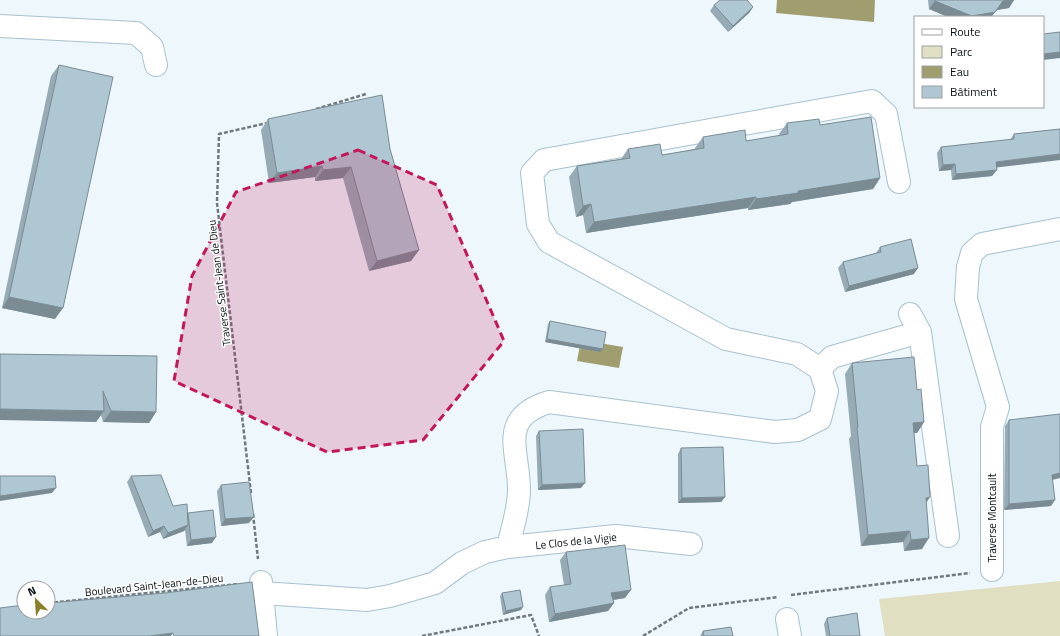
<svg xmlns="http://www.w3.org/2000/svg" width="1060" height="636" font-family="'Titillium Web',sans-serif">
  <rect width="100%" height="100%" fill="#edf7fc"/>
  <!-- green -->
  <path fill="#e0dfc2" d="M 1060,581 L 1060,636 L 885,636 L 879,599 Z"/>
  <!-- water -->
  <path fill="#a09d6f" d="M 777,0 L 875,0 L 874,22 L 776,13 Z
    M 581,340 L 623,347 L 619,368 L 577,361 Z"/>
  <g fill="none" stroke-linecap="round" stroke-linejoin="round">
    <defs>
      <path id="minor" d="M 0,26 L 136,33 L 152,47 L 156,65
        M 910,314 L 920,332 L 948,536
        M 820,369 L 832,357 L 920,332
        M 508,547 L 616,536 L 691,544
        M 992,570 L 992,427 L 998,407 L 966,299 L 968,267 L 972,253 L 982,244 L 1060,229
        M 261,582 L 266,636
        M 262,593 L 367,600 L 390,596 L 435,583 L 462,563 L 485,552 L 508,547 C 512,529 519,509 519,490 C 519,450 497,418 549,402 L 775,432 L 798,430 L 820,419 L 827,391 L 820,369 L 797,354 L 726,339 L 549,242 L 538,224 L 532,173 L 544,160 L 872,101 L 886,114 L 899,182
        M 787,619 L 790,636"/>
    </defs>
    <!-- minor casing -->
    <use href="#minor" stroke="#a9c1ce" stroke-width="24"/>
    <!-- path -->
    <path stroke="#707a7e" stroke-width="2.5" stroke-dasharray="4 2" stroke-linecap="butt" d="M 316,109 L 366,94
      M 251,493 L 217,203 L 219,134 L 267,123
      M 253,514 L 258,559
      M 791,595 L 970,573
      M 48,603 L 239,584
      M 422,636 L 531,615 L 539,636
      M 643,636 L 689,608 L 778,597"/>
    <!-- minor -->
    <use href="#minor" stroke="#fff" stroke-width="22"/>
  </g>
  <!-- wall -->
  <path fill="#96abb5" d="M 928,0 L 1014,0 L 1009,8 L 997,10 L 991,17 L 948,17 L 929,9 Z
    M 714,5 L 753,7 L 749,13 L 728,32 L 710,11 Z
    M 59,65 L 55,319 L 2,308 L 51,76 Z
    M 268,119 L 390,149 L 419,250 L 411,261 L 369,271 L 343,178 L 315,181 L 315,177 L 269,183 L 261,130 Z
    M 787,123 L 820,125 L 880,178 L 873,189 L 792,202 L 790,204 L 748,210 L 748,208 L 586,233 L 583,215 L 576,217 L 569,177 L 577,166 L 621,159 L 628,149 L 662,155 L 695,149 L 695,148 L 703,137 L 746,141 L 780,136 L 779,134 Z
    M 1060,129 L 996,167 L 992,176 L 952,180 L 951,170 L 939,171 L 937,153 L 941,147 L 1010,140 L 1014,134 Z
    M 880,247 L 914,274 L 845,292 L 838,268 L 843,262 L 876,253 Z
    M 550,321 L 600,352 L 545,342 L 548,324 Z
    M 0,354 L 156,412 L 149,423 L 103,422 L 101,415 L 96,422 Z
    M 852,363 L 917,390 L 924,422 L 917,433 L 914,433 L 917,466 L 926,503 L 922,549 L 904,551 L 903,542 L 861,546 L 849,439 L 851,436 L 845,374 Z
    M 1009,420 L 1052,480 L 1051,506 L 1004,510 L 1005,426 Z
    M 539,431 L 581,488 L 538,490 L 536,436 Z
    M 681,448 L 725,497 L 721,502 L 678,503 L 678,454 Z
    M 131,476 L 173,506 L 187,514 L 212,543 L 187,546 L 185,530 L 184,531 L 163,539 L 160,532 L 148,537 L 127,482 Z
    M 221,485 L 249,523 L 221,526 L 217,491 Z
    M 566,552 L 625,598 L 613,600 L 614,603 L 608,611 L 549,622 L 545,595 L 550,587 L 564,585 L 560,560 Z
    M 502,593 L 521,610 L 503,615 L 500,596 Z
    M 827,618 L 860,636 L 826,636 L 824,624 Z
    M 703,631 L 733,636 L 700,636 Z"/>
  <!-- shaded-wall -->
  <path fill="#7a8b94" d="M 1011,0 L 1014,0 L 1009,8 L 997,10 L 991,17 L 948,17 L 929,9 L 935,1 L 1003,1 Z
    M 753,7 L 749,13 L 728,32 L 733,26 Z
    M 1060,52 L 1060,58 L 1043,60 L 1043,54 Z
    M 1060,154 L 1060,160 L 992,168 L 996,162 Z
    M 955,164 L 951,170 L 939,171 L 943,165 Z
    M 322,166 L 315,177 L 269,183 L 277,173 Z
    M 351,167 L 343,178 L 315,181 L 323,170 Z
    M 997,170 L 992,176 L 952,180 L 956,174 Z
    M 880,178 L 873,189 L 792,202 L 790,204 L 748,210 L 756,199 L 798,191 Z
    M 756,197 L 748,208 L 586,233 L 594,222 Z
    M 591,204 L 583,215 L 576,217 L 583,206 Z
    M 419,250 L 411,261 L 369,271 L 377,261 Z
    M 918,268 L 914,274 L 845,292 L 849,286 Z
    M 9,297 L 63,308 L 55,319 L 2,308 Z
    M 547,339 L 603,349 L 600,352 L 545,342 Z
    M 0,409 L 104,411 L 96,422 L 0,420 Z
    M 111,411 L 156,412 L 149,423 L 103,422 Z
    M 924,422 L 917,433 L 906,434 L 913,423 Z
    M 1060,473 L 1060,478 L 1048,481 L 1052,475 Z
    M 585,483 L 581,488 L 538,490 L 542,485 Z
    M 56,488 L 52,493 L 0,501 L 0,496 Z
    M 725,497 L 721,502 L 678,503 L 682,498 Z
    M 930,497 L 923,508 L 926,498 Z
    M 1055,500 L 1051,506 L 1004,510 L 1009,504 Z
    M 254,517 L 249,523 L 221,526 L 225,519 Z
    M 188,525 L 184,531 L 163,539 L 168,533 Z
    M 164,526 L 160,532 L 148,537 L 153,531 Z
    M 910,531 L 903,542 L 861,546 L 868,535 Z
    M 216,537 L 212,543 L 187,546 L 191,540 Z
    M 929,538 L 922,549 L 904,551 L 911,540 Z
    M 631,590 L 625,598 L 606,601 L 611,593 Z
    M 614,603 L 608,611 L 549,622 L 555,614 Z
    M 523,607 L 521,610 L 503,615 L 506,611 Z
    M 173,633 L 171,636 L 149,636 Z"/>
  <!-- building -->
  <path fill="#afc7d3" stroke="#7a8b94" d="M 720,0 L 747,0 L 753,7 L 733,26 L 714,5 Z
    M 935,0 L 1011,0 L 1003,1 L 995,12 L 972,16 L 935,1 Z
    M 1060,32 L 1060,52 L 1043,54 L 1043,34 Z
    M 59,65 L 113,77 L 63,308 L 9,297 Z
    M 382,95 L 390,149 L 419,250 L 377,261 L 351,167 L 323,170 L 322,166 L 277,173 L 268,119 Z
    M 871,117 L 880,178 L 798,191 L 798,193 L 756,199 L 756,197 L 594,222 L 591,204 L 583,206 L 577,166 L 630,158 L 628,149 L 660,144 L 662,155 L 704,148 L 703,137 L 745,130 L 746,141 L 788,134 L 787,123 L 819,119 L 820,125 Z
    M 1060,129 L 1060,154 L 996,162 L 997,170 L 956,174 L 955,164 L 943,165 L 941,147 L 1014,139 L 1014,134 Z
    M 911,239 L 918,268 L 849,286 L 843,262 L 881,252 L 880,247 Z
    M 550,321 L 606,332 L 603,349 L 547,339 Z
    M 0,354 L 157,356 L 156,412 L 111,411 L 103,391 L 104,411 L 0,409 Z
    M 914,357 L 917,390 L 921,389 L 924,422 L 913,423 L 917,466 L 928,465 L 930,497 L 926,498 L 929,538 L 911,540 L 910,531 L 868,535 L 857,428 L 858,427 L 852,363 Z
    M 1060,414 L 1060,473 L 1052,475 L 1055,500 L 1009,504 L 1009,420 Z
    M 583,429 L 585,483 L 542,485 L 539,431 Z
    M 723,447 L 725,497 L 682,498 L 681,448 Z
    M 161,475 L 173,506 L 187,504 L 188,525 L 168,533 L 164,526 L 153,531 L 131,476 Z
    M 0,476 L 55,476 L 56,488 L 0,496 Z
    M 249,482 L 254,517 L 225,519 L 221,485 Z
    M 213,510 L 216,537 L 191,540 L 188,513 Z
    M 625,545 L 631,590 L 611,593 L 614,603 L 555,614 L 550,587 L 571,584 L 566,552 Z
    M 252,582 L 259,636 L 174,636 L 173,633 L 149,636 L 0,636 L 0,608 L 24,605 L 24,612 L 48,612 L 48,603 L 165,593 Z
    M 520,590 L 523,607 L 506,611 L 502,593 Z
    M 857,613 L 860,636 L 830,636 L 827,618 Z
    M 731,627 L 733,636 L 704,636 L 703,631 Z"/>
  <!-- marked area -->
  <path fill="#c2185b" fill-opacity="0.2" stroke="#c2185b" stroke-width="3" stroke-dasharray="8 5" stroke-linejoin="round" d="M 358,150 L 437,185 L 504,341 L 423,440 L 327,452 L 174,381 L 192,276 L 236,192 Z"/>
  <g text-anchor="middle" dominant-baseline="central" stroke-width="3" stroke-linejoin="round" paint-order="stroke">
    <!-- street labels -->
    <g font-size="11" fill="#091216" stroke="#fff">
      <text transform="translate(219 283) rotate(-97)">Traverse Saint-Jean de Dieu</text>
      <text transform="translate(992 518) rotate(-90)">Traverse Montcault</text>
      <text transform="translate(576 541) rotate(-6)">Le Clos de la Vigie</text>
      <text transform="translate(154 585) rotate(-6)">Boulevard Saint-Jean-de-Dieu</text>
    </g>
  </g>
  <!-- legend -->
  <rect x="914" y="16" width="130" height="92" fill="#ffffff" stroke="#9da0a2"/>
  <rect x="922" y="29" width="20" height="6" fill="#ffffff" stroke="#9da0a2"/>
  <text x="950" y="36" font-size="12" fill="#091216">Route</text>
  <rect x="922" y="46" width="20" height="12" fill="#e0dfc2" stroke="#9da0a2"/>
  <text x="950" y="56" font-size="12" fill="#091216">Parc</text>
  <rect x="922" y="66" width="20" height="12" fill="#a09d6f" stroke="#9da0a2"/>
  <text x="950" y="76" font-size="12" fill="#091216">Eau</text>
  <rect x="922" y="86" width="20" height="12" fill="#afc7d3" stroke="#9da0a2"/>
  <text x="950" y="96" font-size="12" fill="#091216">Bâtiment</text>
  <!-- north arrow -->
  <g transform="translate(36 600) rotate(335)"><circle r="19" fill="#ffffff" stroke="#9da0a2"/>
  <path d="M0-3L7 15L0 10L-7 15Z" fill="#878128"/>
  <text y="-6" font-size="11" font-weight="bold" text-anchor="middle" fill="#091216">N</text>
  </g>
</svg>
